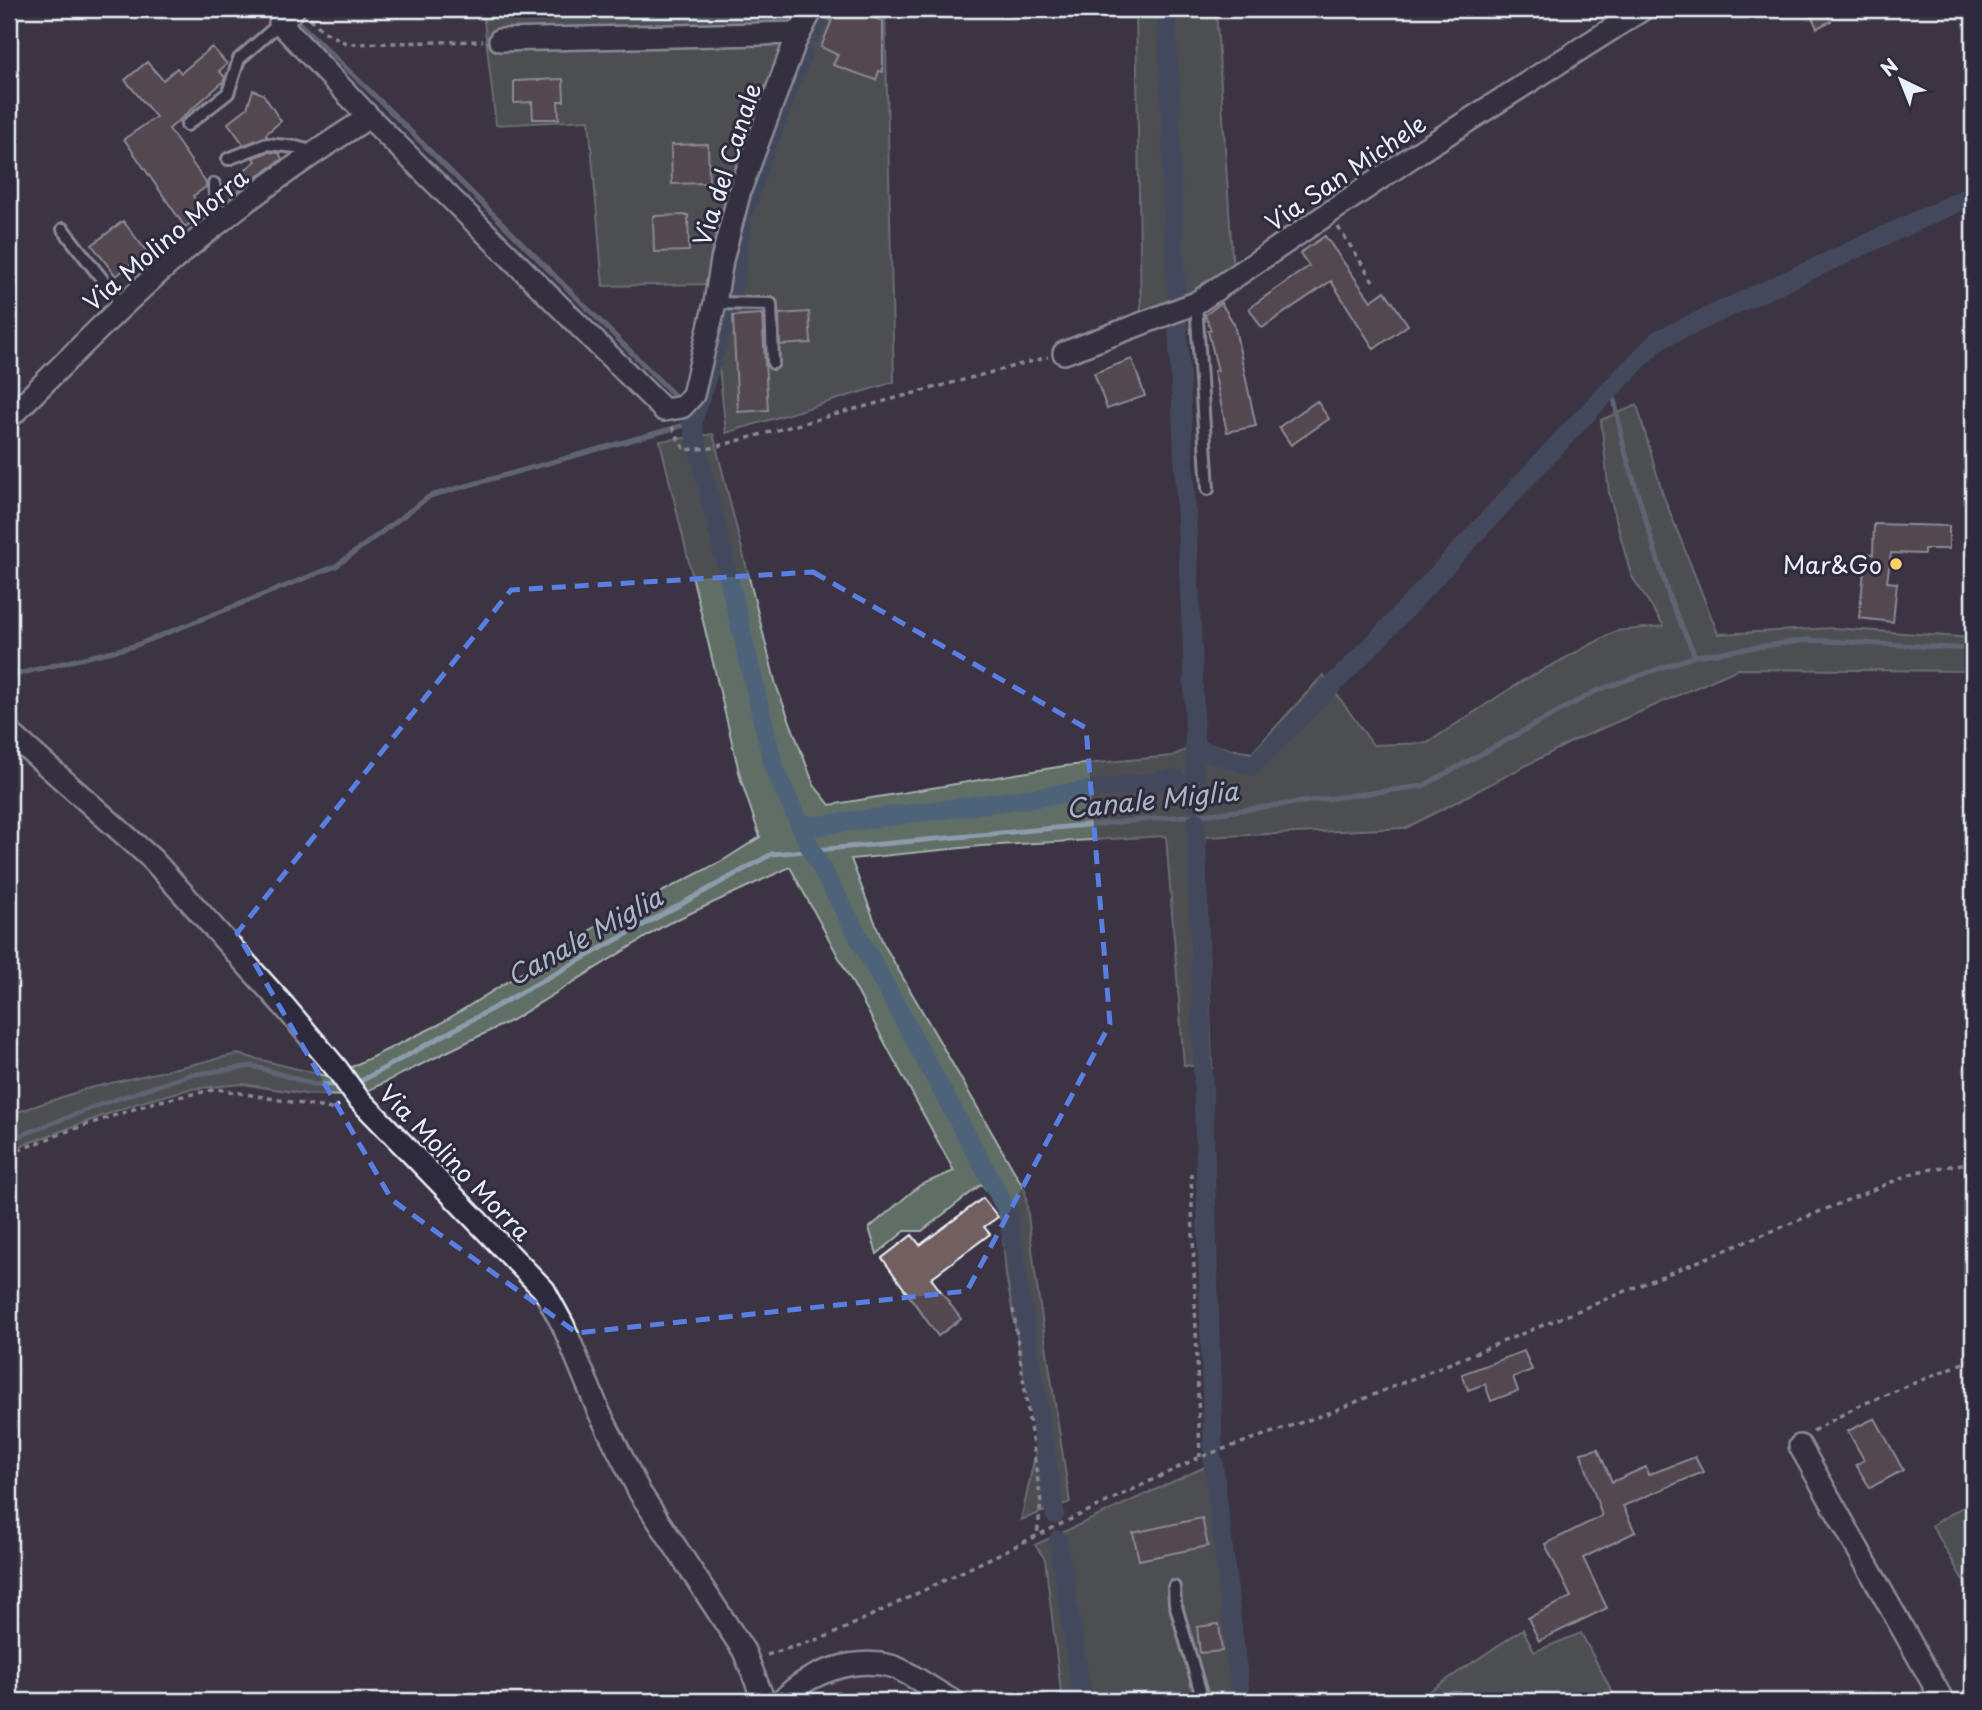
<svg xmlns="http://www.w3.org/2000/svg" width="1982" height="1710" font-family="'Playpen Sans',sans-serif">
  <rect width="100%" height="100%" fill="#3c3444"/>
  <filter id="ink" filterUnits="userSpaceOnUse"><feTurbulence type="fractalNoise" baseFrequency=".0143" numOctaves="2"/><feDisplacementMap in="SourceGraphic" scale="14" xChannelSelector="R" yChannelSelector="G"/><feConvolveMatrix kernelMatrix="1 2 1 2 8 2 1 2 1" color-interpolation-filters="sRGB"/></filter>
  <g filter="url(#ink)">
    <!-- green -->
    <path fill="#606e65" stroke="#a4b0ae" stroke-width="2" d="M 474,9 L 885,9 L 894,382 L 726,433 L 710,284 L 603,286 L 589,120 L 496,125 L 484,20 Z
      M 1136,9 L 1216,9 L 1233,271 L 1198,297 L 1141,314 Z
      M 1637,405 L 1662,492 L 1718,634 L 1834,628 L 1973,638 L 1973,671 L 1738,669 L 1571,742 L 1406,828 L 1204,837 L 1212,1068 L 1184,1065 L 1166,836 L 981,846 L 851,859 L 883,943 L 1025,1190 L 1035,1273 L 1070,1502 L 1021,1520 L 1037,1447 L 1006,1275 L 1001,1211 L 982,1184 L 922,1231 L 905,1231 L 877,1254 L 869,1228 L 920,1185 L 954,1171 L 790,867 L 667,924 L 512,1020 L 365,1092 L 345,1070 L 438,1025 L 605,921 L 722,861 L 760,837 L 741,780 L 660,441 L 713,434 L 776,685 L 814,785 L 830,805 L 1064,766 L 1172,756 L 1201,743 L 1252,753 L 1323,675 L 1373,745 L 1427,743 L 1522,681 L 1616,631 L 1664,626 L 1631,575 L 1609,493 L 1601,420 Z
      M 237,1054 L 331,1077 L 342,1096 L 305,1094 L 243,1084 L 190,1089 L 138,1103 L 9,1150 L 9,1115 L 86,1089 Z
      M 1207,1466 L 1239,1701 L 1062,1701 L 1045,1559 L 1035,1545 Z
      M 1973,1501 L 1973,1598 L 1932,1525 Z
      M 1523,1629 L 1534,1652 L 1581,1633 L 1617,1701 L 1415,1701 Z"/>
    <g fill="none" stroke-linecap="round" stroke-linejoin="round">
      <!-- stream -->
      <path stroke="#8c9cac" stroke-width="5" d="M 294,18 L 374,95 L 674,395
        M 1612,388 L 1624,448 L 1669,597 L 1695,656
        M 9,676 L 134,646 L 336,566 L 430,496 L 692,423
        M 361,1081 L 772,854 L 1219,813 L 1423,786 L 1596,691 L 1695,656 L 1807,640 L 1973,649
        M 9,1140 L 99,1105 L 189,1075 L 253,1066 L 312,1084 L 333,1085
        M 749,1701 L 749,1700"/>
      <!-- canal -->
      <path stroke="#4e637a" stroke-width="19" d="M 1167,9 L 1174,240 L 1193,663 L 1196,802
        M 812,34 L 824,9
        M 746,210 L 757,173 L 803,54
        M 732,296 L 742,226
        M 728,311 L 692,423 L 774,768 L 811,849 L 1008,1212 L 1055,1514
        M 1194,748 L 1252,766 L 1375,642 L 1569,432 L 1658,340 L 1973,195
        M 798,819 L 804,824 L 815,826 L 1176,779
        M 1196,822 L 1213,1446
        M 1213,1460 L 1241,1701
        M 1058,1540 L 1083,1701"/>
    </g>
    <!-- building -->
    <path fill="#725e5f" stroke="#e8f1f8" stroke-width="2" d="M 825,9 L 867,9 L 864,15 L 883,21 L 883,72 L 879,71 L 876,80 L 833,65 L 838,55 L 821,47 L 832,20 L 823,17 Z
      M 1808,9 L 1825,9 L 1831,21 L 1817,28 Z
      M 212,47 L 227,64 L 219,71 L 225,77 L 223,82 L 169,129 L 206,183 L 206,187 L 193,196 L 205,213 L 185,227 L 124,139 L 156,117 L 125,80 L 147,62 L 163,80 L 177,68 L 181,73 Z
      M 563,79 L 564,101 L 558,101 L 559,119 L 533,119 L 532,102 L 514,103 L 514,81 Z
      M 253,90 L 263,94 L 281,121 L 266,134 L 267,136 L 244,145 L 228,123 L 247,108 Z
      M 708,144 L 709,183 L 672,184 L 671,145 Z
      M 268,152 L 279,153 L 282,159 L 231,196 L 224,186 L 256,161 L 253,158 Z
      M 688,215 L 689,251 L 654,252 L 653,216 Z
      M 123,221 L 147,252 L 116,276 L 92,245 Z
      M 1325,236 L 1371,301 L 1385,291 L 1408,325 L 1374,349 L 1331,281 L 1262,328 L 1249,308 L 1309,266 L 1300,253 Z
      M 1221,303 L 1234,324 L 1256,426 L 1227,432 L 1214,371 L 1218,371 L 1208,331 L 1211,330 L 1205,315 Z
      M 809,312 L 811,343 L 780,345 L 779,314 Z
      M 762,314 L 768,410 L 738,412 L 733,316 Z
      M 1132,359 L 1145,396 L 1107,409 L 1094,373 Z
      M 1317,401 L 1329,419 L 1291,445 L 1279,427 Z
      M 1874,524 L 1949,526 L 1949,549 L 1924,549 L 1924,554 L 1891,553 L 1887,582 L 1897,583 L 1893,622 L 1859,618 L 1866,553 L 1873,554 Z
      M 983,1198 L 998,1217 L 984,1227 L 990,1234 L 931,1278 L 961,1319 L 938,1336 L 882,1258 L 912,1235 L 920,1245 Z
      M 1524,1351 L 1532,1370 L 1513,1377 L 1518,1391 L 1491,1401 L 1485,1384 L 1468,1390 L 1462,1374 Z
      M 1875,1418 L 1903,1470 L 1870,1488 L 1856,1465 L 1864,1460 L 1848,1431 Z
      M 1598,1449 L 1612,1482 L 1646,1467 L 1648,1475 L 1695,1457 L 1703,1472 L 1623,1506 L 1635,1532 L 1583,1558 L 1607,1608 L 1539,1641 L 1528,1618 L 1571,1597 L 1545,1544 L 1602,1516 L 1581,1453 Z
      M 1202,1518 L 1208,1546 L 1139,1560 L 1133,1533 Z
      M 1219,1624 L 1222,1651 L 1200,1653 L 1197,1627 Z"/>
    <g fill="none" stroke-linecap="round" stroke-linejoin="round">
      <defs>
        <path id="service" d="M 187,125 L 228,93 L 239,59 L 280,23
          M 228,159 L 267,144 L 296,147 L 315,152
          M 214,184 L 216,203 L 221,220
          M 63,229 L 123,306
          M 715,303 L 771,304 L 773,363
          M 1196,303 L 1208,489
          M 1174,1587 L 1175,1603 L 1203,1701"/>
        <path id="minor" d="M 294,9 L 280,23 L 369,117 L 664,410 L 682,407 L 693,395 L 715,303 L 722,260 L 740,190 L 795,42 L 812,9
          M 500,40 L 800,33
          M 1064,353 L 1196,303 L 1419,152 L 1643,9
          M 9,418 C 76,352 141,283 216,225 C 264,186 316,151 369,117
          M 9,732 L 152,859 L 284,1006 L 337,1069 L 357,1097 L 544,1290 L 563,1325 L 599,1412 L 640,1493 L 744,1651 L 764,1701
          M 1800,1446 L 1943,1701
          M 782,1701 C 807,1672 855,1657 891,1666 C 907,1670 937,1693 953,1701"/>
      </defs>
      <!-- service casing -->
      <use href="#service" stroke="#e8f1f8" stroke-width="16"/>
      <!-- minor casing -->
      <use href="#minor" stroke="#e8f1f8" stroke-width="26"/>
      <!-- path -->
      <path stroke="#e8f1f8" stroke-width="3.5" stroke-dasharray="5 5" stroke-linecap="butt" d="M 310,18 L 323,31 L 348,44 L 483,41
        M 1338,227 L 1373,281
        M 672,427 L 685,450 L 711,448 L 1048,357
        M 9,1154 L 68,1131 L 155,1102 L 217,1089 L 331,1109 L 339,1105
        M 1191,1173 L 1200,1457
        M 1013,1309 L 1041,1502 L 1037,1536
        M 1813,1431 L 1856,1407 L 1973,1359
        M 767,1655 L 831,1635 L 1200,1457 L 1329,1413 L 1916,1172 L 1973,1162
        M 731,1701 L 741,1695"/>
      <!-- service -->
      <use href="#service" stroke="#2f2a3d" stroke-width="10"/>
      <!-- minor -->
      <use href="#minor" stroke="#2f2a3d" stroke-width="21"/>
    </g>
  </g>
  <!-- marked area -->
  <path d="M0 0H1982V1710H0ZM 813,572 L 1086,728 L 1110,1024 L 967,1291 L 577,1333 L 392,1200 L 237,933 L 511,590 Z" fill="#3c3444" fill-opacity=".55" fill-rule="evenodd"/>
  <path fill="none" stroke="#5a7fe2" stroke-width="5" stroke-dasharray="14 9" stroke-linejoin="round" d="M 813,572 L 1086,728 L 1110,1024 L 967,1291 L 577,1333 L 392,1200 L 237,933 L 511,590 Z"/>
  <!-- markers -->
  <circle fill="#ffd166" stroke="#2f2a3d" stroke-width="2.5" cx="1896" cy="564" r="7"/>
  <g text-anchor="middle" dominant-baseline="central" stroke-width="6" stroke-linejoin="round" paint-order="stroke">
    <!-- street labels -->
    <g font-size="24" fill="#e8f1f8" stroke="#2f2a3d">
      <text transform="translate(726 164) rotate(-72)">Via del Canale</text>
      <text transform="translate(1345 172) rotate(-34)">Via San Michele</text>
      <text transform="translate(165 239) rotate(-40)">Via Molino Morra</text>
      <text transform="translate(456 1162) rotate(46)">Via Molino Morra</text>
    </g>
    <!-- poi labels -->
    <g font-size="24" fill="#e8f1f8" stroke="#2f2a3d" text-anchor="end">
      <text x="1882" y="564">Mar&amp;Go</text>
    </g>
    <!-- water labels -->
    <g font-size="26" font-style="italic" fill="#aab8c6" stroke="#2f2a3d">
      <text transform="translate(1152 799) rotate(-6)">Canale Miglia</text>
      <text transform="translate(584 936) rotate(-29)">Canale Miglia</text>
    </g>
  </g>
  <!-- margin -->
  <rect width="1982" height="1710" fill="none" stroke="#2f2a3d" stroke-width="35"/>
  <rect x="18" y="18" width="1947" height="1675" fill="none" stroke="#e8f1f8" stroke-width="2.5" filter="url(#ink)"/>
  <!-- north arrow -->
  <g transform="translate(1901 80) rotate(317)" stroke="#2f2a3d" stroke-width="5" paint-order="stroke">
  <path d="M0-5L12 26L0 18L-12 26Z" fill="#e8f1f8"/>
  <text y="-10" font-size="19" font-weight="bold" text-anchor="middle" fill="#e8f1f8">N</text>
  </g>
</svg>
